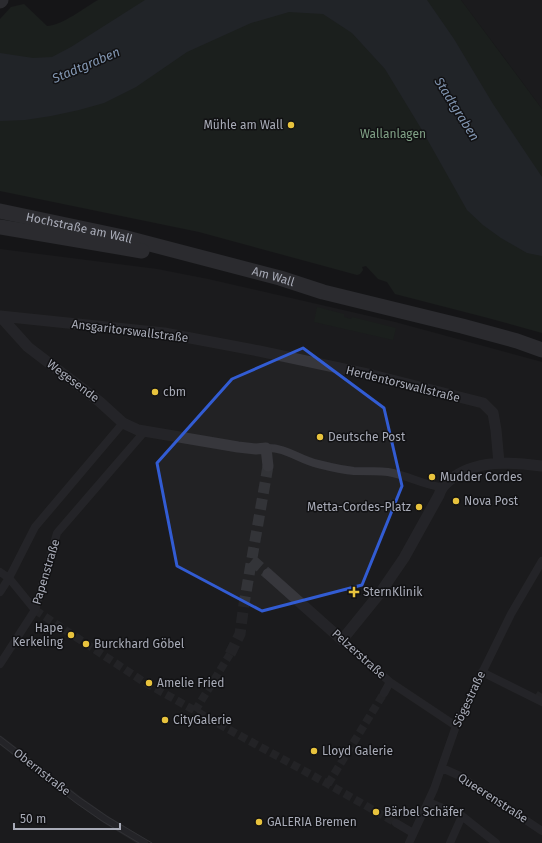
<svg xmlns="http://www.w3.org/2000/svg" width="542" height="843" font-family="'Fira Sans',sans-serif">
  <rect width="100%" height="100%" fill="#161618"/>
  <!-- built -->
  <path fill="#222224" d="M 461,0 L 542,0 L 542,109 L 520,79 Z
    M 0,249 L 157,269 L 208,279 L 395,322 L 542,362 L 542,843 L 0,843 Z"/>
  <!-- green -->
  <path fill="#222a24" d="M 98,0 L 461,0 L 542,109 L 542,333 L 488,318 L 395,294 L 387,282 L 378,279 L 366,266 L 362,267 L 363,270 L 360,274 L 357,275 L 199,232 L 0,191 L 0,19 L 11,7 L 24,4 L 47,26 C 63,25 84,8 98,0 Z
    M 317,307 L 344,314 L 344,317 L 351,319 L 352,317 L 396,328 L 393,340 L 314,322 Z"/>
  <!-- water -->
  <path fill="#2f353d" d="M 145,0 L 427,0 L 454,39 L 493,104 L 542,177 L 542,256 L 527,253 L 501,238 L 483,225 L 467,210 L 422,130 L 385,69 L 352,33 L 323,14 L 289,12 L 251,23 L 187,52 L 136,87 L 104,103 L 79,110 L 51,116 L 25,120 L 0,121 L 0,53 L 33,58 L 52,57 L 71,47 Z"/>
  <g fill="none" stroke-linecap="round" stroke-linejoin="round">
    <!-- pedestrian-tunnel -->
    <path stroke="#333438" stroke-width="8" stroke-dasharray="8 4" stroke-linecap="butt" d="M 35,610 L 144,682 L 217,723 L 328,784 L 396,823
      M 537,700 L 542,692
      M 195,711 L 230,654
      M 328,784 L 384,693"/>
    <!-- minor-tunnel -->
    <path stroke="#333438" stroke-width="11" stroke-dasharray="11 5.5" stroke-linecap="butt" d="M 252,560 L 268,574
      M 230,654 L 240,634 L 244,604 L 268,466"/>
    <!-- pedestrian -->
    <path stroke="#37373c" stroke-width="8" d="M 266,448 C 286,447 299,460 318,464 C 330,467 342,470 354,471 C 366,471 377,471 388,472 C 407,475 423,485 441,487
      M 0,572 L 9,578 L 35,610
      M 0,592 L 9,578 L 35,527 L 123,423
      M 342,640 L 390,682 L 456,726
      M 0,664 L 35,610 L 57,533 L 145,431
      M 482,672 L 542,702
      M 384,693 L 390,682
      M 0,740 L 78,800 L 105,819 L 144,843
      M 442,768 L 460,776 L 542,831
      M 428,802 L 462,816 L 450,843
      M 462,816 L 496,843
      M 396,823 L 413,833
      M 409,843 L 434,789 L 456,726 L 511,614 L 542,561"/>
    <!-- minor -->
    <path stroke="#37373c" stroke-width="11" d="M 0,316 L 164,333 L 259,351 L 372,375 L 483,403 L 493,413 L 496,430 L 499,463
      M 0,316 L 28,347 L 100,402 L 123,423 L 138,430 L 238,447 L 256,449 L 266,448 L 268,466
      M 268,574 L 342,640 L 380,593 L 404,558 L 439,495 C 441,488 444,485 450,480 C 475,459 511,462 542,466"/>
    <!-- secondary -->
    <g stroke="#45464c" stroke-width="15">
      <path d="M 0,1 L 1,0"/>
      <path id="s1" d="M 0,211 L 123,237 L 280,278 L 323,292 L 462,326 L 517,341 L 542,350"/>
      <path d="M 0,227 L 142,251"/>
    </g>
    <!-- tram -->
    <path stroke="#505157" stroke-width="1" d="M 0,736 L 79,797 L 108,817 L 152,843
      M 0,744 L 76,803 L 102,821 L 139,843"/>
  </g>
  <!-- marked area -->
  <path d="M0 0H542V843H0ZM 303,348 L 384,408 L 402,486 L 362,585 L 262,611 L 177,566 L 157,463 L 232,379 Z" fill="#161618" fill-opacity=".55" fill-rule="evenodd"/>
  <path fill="none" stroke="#325cd3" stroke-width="3" stroke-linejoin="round" d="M 303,348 L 384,408 L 402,486 L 362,585 L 262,611 L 177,566 L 157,463 L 232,379 Z"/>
  <!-- markers -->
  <g fill="#e8c33d" stroke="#111113" stroke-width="1.5">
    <circle cx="291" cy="125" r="4"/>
    <circle cx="155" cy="392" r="4"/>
    <circle cx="320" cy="437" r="4"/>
    <circle cx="432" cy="477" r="4"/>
    <circle cx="456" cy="501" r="4"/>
    <circle cx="419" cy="507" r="4"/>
    <path d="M352 586h4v4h4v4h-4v4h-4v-4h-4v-4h4z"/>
    <circle cx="71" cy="635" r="4"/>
    <circle cx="86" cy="644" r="4"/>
    <circle cx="149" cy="683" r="4"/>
    <circle cx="165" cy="720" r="4"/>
    <circle cx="314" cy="751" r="4"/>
    <circle cx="376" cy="812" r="4"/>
    <circle cx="259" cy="822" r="4"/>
  </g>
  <g text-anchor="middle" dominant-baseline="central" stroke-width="3" stroke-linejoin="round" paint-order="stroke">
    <!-- poi labels -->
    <g font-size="12" fill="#a8abb7" stroke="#111113" text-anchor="start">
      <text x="283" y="125" text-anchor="end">Mühle am Wall</text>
      <text x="163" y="392">cbm</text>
      <text x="328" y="437">Deutsche Post</text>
      <text x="440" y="477">Mudder Cordes</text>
      <text x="464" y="501">Nova Post</text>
      <text x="411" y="507" text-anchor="end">Metta-Cordes-Platz</text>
      <text x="363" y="592">SternKlinik</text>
      <text x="63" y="628" text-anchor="end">Hape<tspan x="63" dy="14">Kerkeling</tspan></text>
      <text x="94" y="644">Burckhard Göbel</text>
      <text x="157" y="683">Amelie Fried</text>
      <text x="173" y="720">CityGalerie</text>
      <text x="322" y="751">Lloyd Galerie</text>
      <text x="384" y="812">Bärbel Schäfer</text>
      <text x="267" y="822">GALERIA Bremen</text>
    </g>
    <!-- park labels -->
    <g font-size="12" fill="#80a186" stroke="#111113">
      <text x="393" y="134">Wallanlagen</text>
    </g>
    <!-- street labels -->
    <g font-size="12" fill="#a8abb7" stroke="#111113">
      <text stroke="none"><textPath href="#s1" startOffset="81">Hochstraße am Wall</textPath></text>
      <text stroke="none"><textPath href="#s1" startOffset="281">Am Wall</textPath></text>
      <text transform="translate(130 331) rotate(7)">Ansgaritorswallstraße</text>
      <text transform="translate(73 381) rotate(37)">Wegesende</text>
      <text transform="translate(403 384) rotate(14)">Herdentorswallstraße</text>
      <text transform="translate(46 572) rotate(-73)">Papenstraße</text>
      <text transform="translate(359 654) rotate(42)">Pelzerstraße</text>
      <text transform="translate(469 699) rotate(-65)">Sögestraße</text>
      <text transform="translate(42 772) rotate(38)">Obernstraße</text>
      <text transform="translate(493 798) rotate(33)">Queerenstraße</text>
    </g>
    <!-- water labels -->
    <g font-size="13" font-style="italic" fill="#8195b0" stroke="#111113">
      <text transform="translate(86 65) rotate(-23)">Stadtgraben</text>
      <text transform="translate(457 109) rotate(58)">Stadtgraben</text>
    </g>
  </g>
  <!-- scale -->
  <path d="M14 823v6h106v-6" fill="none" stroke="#a8abb7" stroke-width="2"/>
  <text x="20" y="823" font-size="12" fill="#a8abb7" stroke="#111113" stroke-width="3" paint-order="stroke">50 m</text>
</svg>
